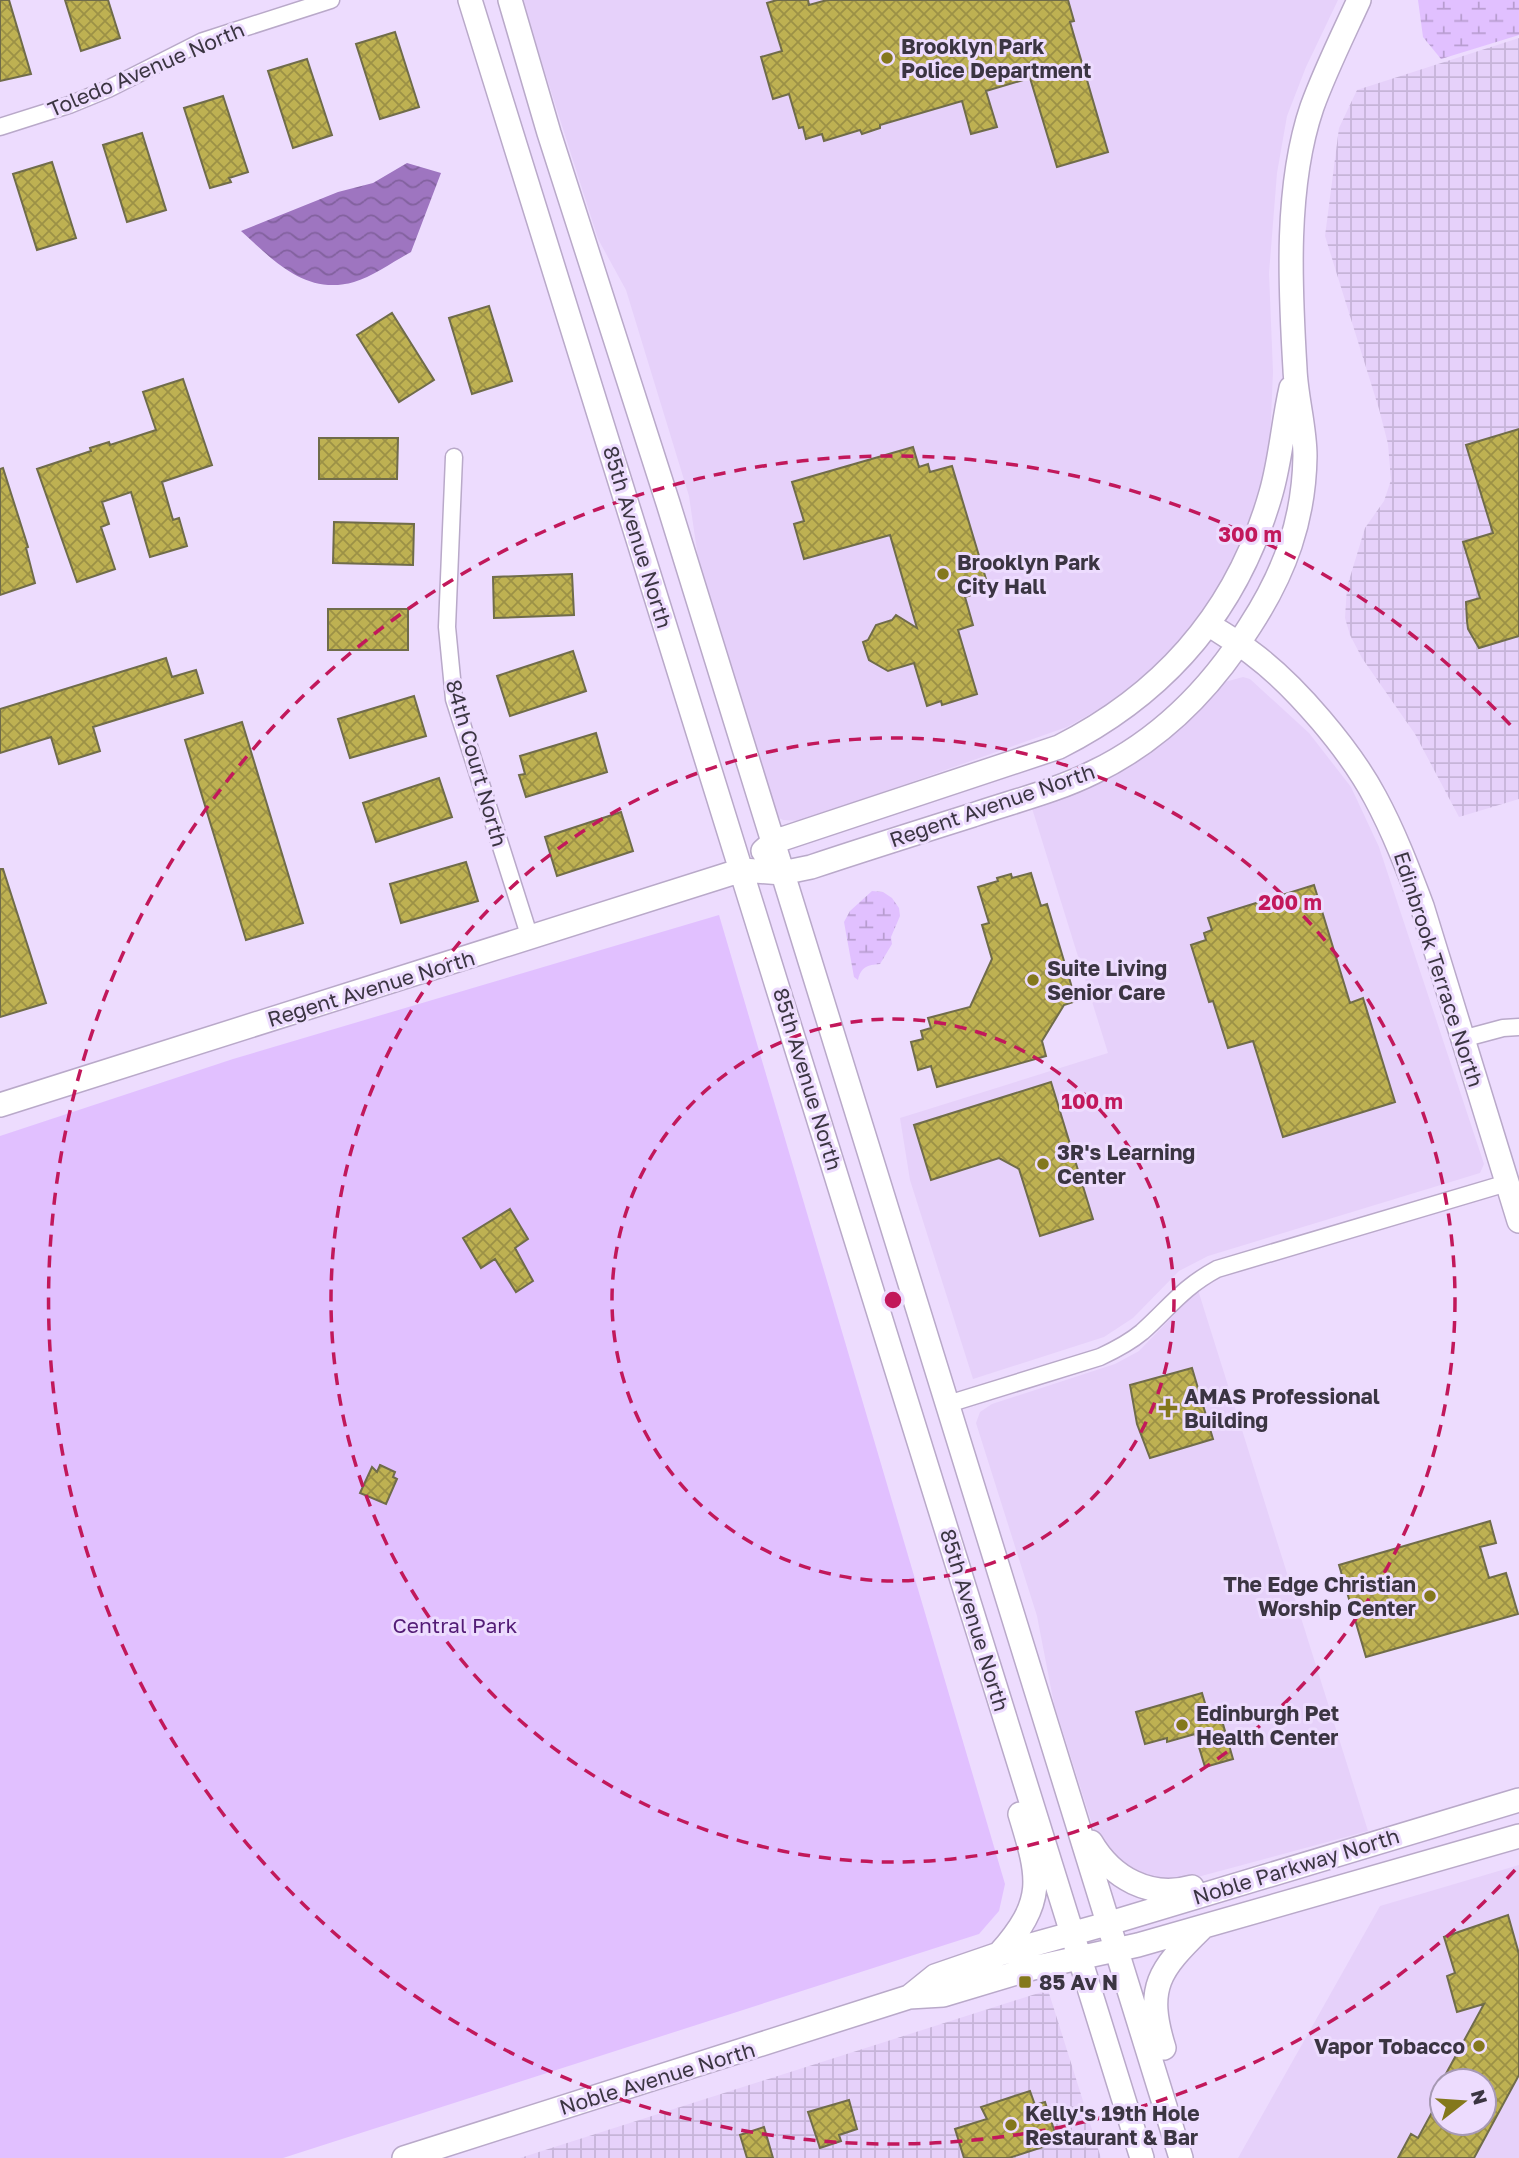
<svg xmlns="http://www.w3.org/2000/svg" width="1519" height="2158" font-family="'Golos Text',sans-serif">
  <defs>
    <pattern id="industrial-grid" width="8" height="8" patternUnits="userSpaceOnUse" patternTransform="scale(1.75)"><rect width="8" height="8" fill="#e6d1fa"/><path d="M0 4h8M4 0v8" fill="none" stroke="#c6b4d8"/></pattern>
    <pattern id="wetland-marsh" width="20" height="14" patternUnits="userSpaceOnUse" patternTransform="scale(1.75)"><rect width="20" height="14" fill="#e1c0ff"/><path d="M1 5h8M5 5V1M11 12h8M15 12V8" fill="none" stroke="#b89dd0"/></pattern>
    <pattern id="water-waves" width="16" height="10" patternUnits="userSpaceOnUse" patternTransform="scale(1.75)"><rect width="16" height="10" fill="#9e75c0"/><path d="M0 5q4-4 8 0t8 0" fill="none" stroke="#82619e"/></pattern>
    <pattern id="building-cross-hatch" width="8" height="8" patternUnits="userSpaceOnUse" patternTransform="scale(1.75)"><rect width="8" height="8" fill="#beb152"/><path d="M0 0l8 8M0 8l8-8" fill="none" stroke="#9c9146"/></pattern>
  </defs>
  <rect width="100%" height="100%" fill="#eddcfe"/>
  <!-- built -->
  <path fill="#e6d1fa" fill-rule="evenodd" d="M 522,0 L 1338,0 L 1306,67 L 1287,116 L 1277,173 L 1269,273 L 1273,372 L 1269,465 L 1248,538 L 1221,590 L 1169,655 L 1112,702 L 1067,727 L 801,821 L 783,820 L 777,817 L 704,599 L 689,496 L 626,290 L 598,239 Z
    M 1243,677 L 1250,679 L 1309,733 L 1351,787 L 1379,847 L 1484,1164 L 1480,1173 L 1208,1256 L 1179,1271 L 1133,1318 L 1104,1337 L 973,1379 L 910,1180 L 900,1118 L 1108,1053 L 1031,805 L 1221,683 Z
    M 1198,1290 L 1368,1831 L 1179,1882 L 1141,1876 L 1117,1862 L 1098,1843 L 1054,1704 L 1037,1616 L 976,1423 L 980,1412 L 992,1404 L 1115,1364 L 1139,1351 Z
    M 1519,1865 L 1519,2158 L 1238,2158 L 1380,1906 ZM 1442,2081 L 1484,2081 L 1484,2123 L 1442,2123 Z"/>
  <!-- industrial -->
  <path fill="url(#industrial-grid)" d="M 1519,38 L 1519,799 L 1459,817 L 1415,734 L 1362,658 L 1350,635 L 1345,618 L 1347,587 L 1365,528 L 1384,501 L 1391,480 L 1388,444 L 1379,409 L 1325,236 L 1339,128 L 1357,90 Z
    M 1048,1990 L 1101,2158 L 520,2158 Z"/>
  <!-- wetland -->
  <path fill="url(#wetland-marsh)" d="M 1418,0 L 1519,0 L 1519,35 L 1441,59 L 1423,37 Z
    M 872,891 L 883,892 L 892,898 L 899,908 L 900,916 L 891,937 L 892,944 L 880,964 C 867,965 861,967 858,980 L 854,977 L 844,922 L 850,911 Z"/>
  <!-- park -->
  <path fill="#e1c0ff" d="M 719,915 L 1005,1884 L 999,1911 L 979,1934 L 283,2158 L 0,2158 L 0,1136 L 233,1059 Z"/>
  <!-- water -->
  <path fill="url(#water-waves)" d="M 407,163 L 441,173 L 411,252 C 394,261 372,277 354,282 C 306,296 273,260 241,231 L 338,192 L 373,183 Z"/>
  <!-- building -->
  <path fill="url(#building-cross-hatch)" stroke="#706c4a" stroke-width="2" d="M 0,0 L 9,0 L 31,74 L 0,81 Z
    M 65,0 L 108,0 L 120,38 L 81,51 Z
    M 777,0 L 808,0 L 809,5 L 827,0 L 1068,0 L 1074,21 L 1070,22 L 1108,152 L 1057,167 L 1030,78 L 986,91 L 997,127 L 971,134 L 962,101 L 880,125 L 880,128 L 862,134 L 860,130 L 824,141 L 822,134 L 806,139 L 803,127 L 799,128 L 789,94 L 773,99 L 761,57 L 782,51 L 767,3 Z
    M 395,32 L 419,107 L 380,119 L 356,44 Z
    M 307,59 L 332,135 L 293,148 L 268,71 Z
    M 223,96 L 248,172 L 229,178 L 231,182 L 210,188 L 184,108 Z
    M 142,133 L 166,210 L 127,222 L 103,145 Z
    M 52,162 L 76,238 L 37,250 L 13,174 Z
    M 489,306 L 512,381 L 472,394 L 449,318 Z
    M 392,313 L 434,380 L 399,402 L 357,335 Z
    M 183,379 L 212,465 L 162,482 L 173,520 L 179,518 L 187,546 L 150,557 L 131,492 L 102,502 L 109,524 L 101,527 L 115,569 L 77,582 L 37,469 L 91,451 L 90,448 L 109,442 L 110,445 L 156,430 L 143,392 Z
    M 1519,429 L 1519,636 L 1479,648 L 1468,629 L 1467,621 L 1466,602 L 1480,598 L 1463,542 L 1493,533 L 1466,445 Z
    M 319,438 L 398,438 L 397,479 L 319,479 Z
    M 913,447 L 919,467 L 928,464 L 930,472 L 952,466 L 989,589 L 965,597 L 973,625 L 958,630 L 977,694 L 942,705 L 941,701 L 927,706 L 914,663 L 888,671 L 869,660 L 863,642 L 868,640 L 876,625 L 892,620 L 896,615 L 917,628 L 890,535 L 804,559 L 794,524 L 804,521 L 792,482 Z
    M 3,468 L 28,547 L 26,548 L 35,583 L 0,595 L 0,469 Z
    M 334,522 L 414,524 L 413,565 L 333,563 Z
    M 572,574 L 574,615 L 494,618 L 493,577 Z
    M 328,609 L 408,609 L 408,650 L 328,650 Z
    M 573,651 L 586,691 L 510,716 L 497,676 Z
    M 166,658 L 172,677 L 196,670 L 203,693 L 93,727 L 100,751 L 59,764 L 51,737 L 0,753 L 0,709 Z
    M 414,696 L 426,736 L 350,758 L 338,719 Z
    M 242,722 L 303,923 L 246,940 L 185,740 Z
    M 596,733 L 607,772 L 526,797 L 519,775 L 525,774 L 520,756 Z
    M 439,778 L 452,817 L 376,842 L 363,803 Z
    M 621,812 L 633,851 L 557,876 L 545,837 Z
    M 466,862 L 478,901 L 401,923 L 390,884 Z
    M 0,869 L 3,869 L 46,1003 L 0,1017 Z
    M 1031,873 L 1041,906 L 1047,904 L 1076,1001 L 1064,1005 L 1042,1041 L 1046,1056 L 937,1087 L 931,1066 L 918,1070 L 911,1042 L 923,1039 L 921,1031 L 931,1028 L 928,1018 L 970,1007 L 992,959 L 982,925 L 989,923 L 978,887 L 998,881 L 997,878 L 1011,874 L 1012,878 Z
    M 1314,885 L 1350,1003 L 1363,998 L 1395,1102 L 1283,1137 L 1253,1041 L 1228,1048 L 1213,1001 L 1209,1002 L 1191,945 L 1206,940 L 1204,933 L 1212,930 L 1208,918 Z
    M 1051,1082 L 1093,1219 L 1040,1236 L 1019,1169 L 999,1158 L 931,1180 L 914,1125 Z
    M 510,1209 L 528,1239 L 515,1248 L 533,1281 L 516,1292 L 495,1259 L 481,1268 L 463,1238 Z
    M 1192,1368 L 1213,1439 L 1150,1458 L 1137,1424 L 1130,1385 Z
    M 380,1465 L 395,1472 L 393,1477 L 397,1479 L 386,1504 L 360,1493 L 372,1467 L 377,1472 Z
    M 1490,1521 L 1496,1543 L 1480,1547 L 1489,1578 L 1506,1573 L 1518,1614 L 1366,1657 L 1339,1565 Z
    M 1202,1693 L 1210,1720 L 1221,1717 L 1233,1759 L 1205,1767 L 1195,1734 L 1167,1742 L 1167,1738 L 1145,1744 L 1136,1712 Z
    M 1508,1915 L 1519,1954 L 1519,2075 L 1474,2158 L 1398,2158 L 1411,2134 L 1418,2138 L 1442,2094 L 1442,2123 L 1484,2123 L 1484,2081 L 1442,2081 L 1484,2004 L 1457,2012 L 1447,1976 L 1455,1973 L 1444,1937 Z
    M 1030,2091 L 1035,2105 L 1045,2102 L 1058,2142 L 1009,2158 L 964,2158 L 955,2129 L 987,2119 L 981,2107 Z
    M 849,2100 L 857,2129 L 839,2135 L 841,2141 L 820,2148 L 808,2112 Z
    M 764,2127 L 773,2158 L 747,2158 L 740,2135 Z"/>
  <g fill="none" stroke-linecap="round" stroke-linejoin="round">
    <defs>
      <path id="street" d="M 0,127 L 69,105 L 108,89 L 203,41 L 331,0
        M 454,457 L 447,627 L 454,699 L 530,938
        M 1462,1039 L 1503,1028 L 1519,1027
        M 948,1404 L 1100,1357 C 1115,1350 1129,1343 1142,1332 C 1170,1307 1182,1288 1217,1269 L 1507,1183"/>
      <path id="secondary" d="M 470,0 L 1142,2158
        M 510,0 L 549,133 L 668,503 L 1181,2158
        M 1208,624 C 1223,634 1239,643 1253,654 C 1296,686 1350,750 1375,797 C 1394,832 1408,869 1422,906 L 1519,1221
        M 763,851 L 773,842 L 1059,747 C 1166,693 1238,609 1271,493 C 1281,458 1283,423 1291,388
        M 0,1105 L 742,870 L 782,873 L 811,867 C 865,849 919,832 973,815 C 1014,801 1056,791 1094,772 C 1160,740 1212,687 1250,626 C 1285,572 1304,520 1305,456 C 1305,427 1296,397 1295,369 C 1290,286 1285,186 1312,107 C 1325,71 1343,35 1359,0
        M 1091,1842 C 1112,1878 1150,1899 1192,1887
        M 999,1954 C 1046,1901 1040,1879 1020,1814
        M 909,1997 L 935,1976 L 999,1954 L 1110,1923 L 1519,1800
        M 1164,2048 C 1145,1987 1159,1970 1202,1928
        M 404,2158 L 909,1997 L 943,1995 L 1033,1968 L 1138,1945 L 1519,1836"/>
    </defs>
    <!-- street casing -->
    <use href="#street" stroke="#b9a9c9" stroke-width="19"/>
    <!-- secondary casing -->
    <use href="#secondary" stroke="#b9a9c9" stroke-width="26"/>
    <!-- street -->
    <use href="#street" stroke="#fff" stroke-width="16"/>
    <!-- secondary -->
    <use href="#secondary" stroke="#fff" stroke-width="23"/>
  </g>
  <!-- distance rings -->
  <g fill="none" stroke="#c2185b" stroke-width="3.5" stroke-dasharray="12 9">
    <circle cx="893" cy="1300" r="281"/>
    <circle cx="893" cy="1300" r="562"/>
    <path d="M1515 1870A844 844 0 1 1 1515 730"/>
  </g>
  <!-- markers -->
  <g fill="#84781c" stroke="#eddcfe" stroke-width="2.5">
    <circle cx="887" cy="58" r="7"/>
    <circle cx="943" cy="574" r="7"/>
    <circle cx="1033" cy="980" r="7"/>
    <circle cx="1043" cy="1164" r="7"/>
    <path d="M1164.5 1397.5h7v7h7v7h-7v7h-7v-7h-7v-7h7z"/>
    <circle cx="1430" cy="1596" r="7"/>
    <circle cx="1182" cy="1725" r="7"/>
    <rect x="1018" y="1975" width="14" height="14" rx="3.5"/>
    <circle cx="1479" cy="2046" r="7"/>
    <circle cx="1011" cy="2125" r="7"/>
  </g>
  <g text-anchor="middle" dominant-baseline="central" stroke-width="6" stroke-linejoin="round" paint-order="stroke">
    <!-- poi labels -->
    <g font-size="21" font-weight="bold" fill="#3b3542" stroke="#eddcfe" text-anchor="start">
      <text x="901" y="46">Brooklyn Park<tspan x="901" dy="24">Police Department</tspan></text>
      <text x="957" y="562">Brooklyn Park<tspan x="957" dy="24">City Hall</tspan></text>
      <text x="1047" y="968">Suite Living<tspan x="1047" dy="24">Senior Care</tspan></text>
      <text x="1057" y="1152">3R's Learning<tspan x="1057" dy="24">Center</tspan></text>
      <text x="1184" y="1396">AMAS Professional<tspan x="1184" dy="24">Building</tspan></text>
      <text x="1416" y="1584" text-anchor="end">The Edge Christian<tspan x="1416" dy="24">Worship Center</tspan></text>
      <text x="1196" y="1713">Edinburgh Pet<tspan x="1196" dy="24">Health Center</tspan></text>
      <text x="1039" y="1982">85 Av N</text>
      <text x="1465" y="2046" text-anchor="end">Vapor Tobacco</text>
      <text x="1025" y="2113">Kelly's 19th Hole<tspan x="1025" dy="24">Restaurant &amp; Bar</tspan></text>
    </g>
    <!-- street labels -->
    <g font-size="21" fill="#3b3542" stroke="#eddcfe">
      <text transform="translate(146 69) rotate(-23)">Toledo Avenue North</text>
      <text transform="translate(638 537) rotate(73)">85th Avenue North</text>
      <text transform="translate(477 763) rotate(74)">84th Court North</text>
      <text transform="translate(992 805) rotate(-19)">Regent Avenue North</text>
      <text transform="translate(1439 969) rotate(72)">Edinbrook Terrace North</text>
      <text transform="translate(371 988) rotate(-17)">Regent Avenue North</text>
      <text transform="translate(808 1079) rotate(73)">85th Avenue North</text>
      <text transform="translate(975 1620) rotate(73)">85th Avenue North</text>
      <text transform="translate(1296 1866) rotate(-17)">Noble Parkway North</text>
      <text transform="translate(657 2078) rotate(-17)">Noble Avenue North</text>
    </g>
    <!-- park labels -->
    <g font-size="21" fill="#531c76" stroke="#eddcfe">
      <text x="455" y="1625">Central Park</text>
    </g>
  </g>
  <circle cx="893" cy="1300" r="10" fill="#c2185b" stroke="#eddcfe" stroke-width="3.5"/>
  <g font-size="21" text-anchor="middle" font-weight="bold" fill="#c2185b" stroke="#eddcfe" stroke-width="6" stroke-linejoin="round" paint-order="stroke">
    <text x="1250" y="542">300 m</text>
    <text x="1290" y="910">200 m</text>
    <text x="1092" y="1109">100 m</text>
  </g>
  <!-- north arrow -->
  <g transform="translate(1463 2102) rotate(73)"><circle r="33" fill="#eddcfe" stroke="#a699b3" stroke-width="2"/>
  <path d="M0-5L12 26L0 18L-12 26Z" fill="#84781c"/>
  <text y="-10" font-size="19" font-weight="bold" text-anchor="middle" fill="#3b3542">N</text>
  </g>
</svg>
